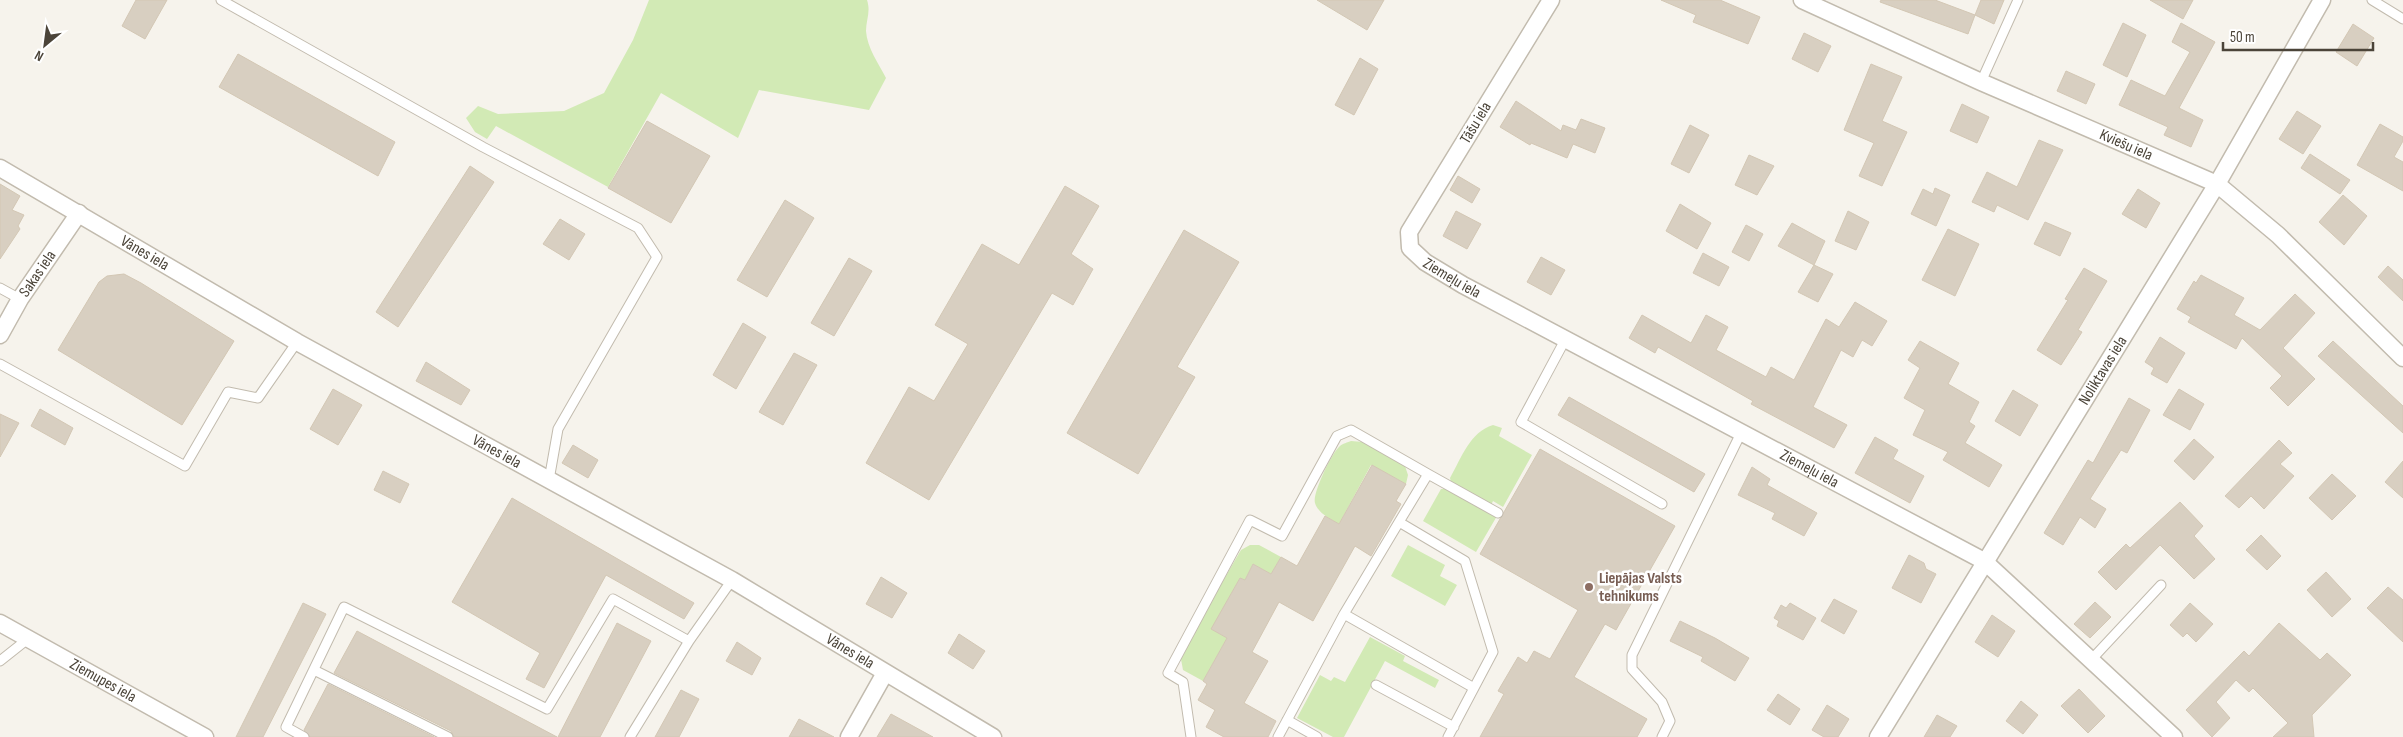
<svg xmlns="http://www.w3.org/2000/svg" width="2403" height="737" font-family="'Sofia Sans Condensed',sans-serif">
  <rect width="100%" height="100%" fill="#f6f3ec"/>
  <!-- green -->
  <path fill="#d2eab5" d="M 649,0 L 867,0 C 871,12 866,20 866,31 C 867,48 879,64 886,78 L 869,110 L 759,90 L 738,138 L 661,93 L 608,187 L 496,126 L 487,139 L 475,132 L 466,118 L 478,106 L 498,114 L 564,111 L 604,93 L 633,40 Z
    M 1493,425 L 1502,428 L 1499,436 L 1532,455 L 1503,507 L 1493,501 L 1491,505 L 1451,482 L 1450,478 C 1462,457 1470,432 1493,425 Z
    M 1351,441 L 1363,442 L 1405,466 L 1408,475 L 1406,484 L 1371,465 L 1339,524 C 1330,519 1318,513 1315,503 C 1312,494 1332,452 1340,446 C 1342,444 1348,442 1351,441 Z
    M 1441,489 L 1449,489 L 1497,516 L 1476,552 L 1423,521 Z
    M 1250,545 L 1259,545 L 1281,557 L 1271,574 L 1253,564 L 1245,580 L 1240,578 L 1212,629 L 1227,638 L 1203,681 L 1183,670 L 1180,654 L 1241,550 Z
    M 1408,545 L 1445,565 L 1440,576 L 1457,585 L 1445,606 L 1391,576 Z
    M 1370,637 L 1405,656 L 1403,661 L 1439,680 L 1435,688 L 1385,661 L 1344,737 L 1333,737 L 1297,718 L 1320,675 L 1331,681 L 1334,677 L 1345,682 Z"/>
  <!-- building -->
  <path fill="#d8cfc1" stroke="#d3c7b4" d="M 136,0 L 167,0 L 145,39 L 122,26 Z
    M 1317,0 L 1384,0 L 1367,30 Z
    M 1661,0 L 1720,0 L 1760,17 L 1748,44 L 1693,22 L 1696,15 Z
    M 1881,0 L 1935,0 L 1975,15 L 1968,34 L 1880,2 Z
    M 1981,0 L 2004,0 L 1994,24 L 1975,15 Z
    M 2150,0 L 2193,0 L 2183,19 Z
    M 2123,23 L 2146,35 L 2127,77 L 2103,65 Z
    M 2181,23 L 2215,42 L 2179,108 L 2203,120 L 2191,147 L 2164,135 L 2168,127 L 2119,105 L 2131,80 L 2165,96 L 2190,52 L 2172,42 Z
    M 2353,24 L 2374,38 L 2357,66 L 2336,52 Z
    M 1804,33 L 1831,46 L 1818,72 L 1792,59 Z
    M 238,54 L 395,142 L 378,176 L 219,87 Z
    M 1360,58 L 1378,69 L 1354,115 L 1335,105 Z
    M 1871,64 L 1902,77 L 1882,121 L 1907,132 L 1882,186 L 1859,176 L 1874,143 L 1844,130 Z
    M 2066,71 L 2095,84 L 2086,104 L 2057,91 Z
    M 1516,101 L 1561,131 L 1563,125 L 1576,130 L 1581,119 L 1605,128 L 1595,153 L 1573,144 L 1567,158 L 1531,143 L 1530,145 L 1500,127 Z
    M 1962,104 L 1989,117 L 1977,143 L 1950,131 Z
    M 2297,111 L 2321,126 L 2303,154 L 2279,139 Z
    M 647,121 L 710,156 L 671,223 L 608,188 Z
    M 2380,124 L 2403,137 L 2403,141 L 2394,157 L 2403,162 L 2403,191 L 2357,165 Z
    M 1690,125 L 1709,135 L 1689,173 L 1671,164 Z
    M 2039,140 L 2063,150 L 2028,220 L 1997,205 L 1994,212 L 1972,202 L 1987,172 L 2017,187 Z
    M 2310,154 L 2350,180 L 2340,194 L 2301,168 Z
    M 1749,155 L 1774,166 L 1757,195 L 1735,185 Z
    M 470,166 L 494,182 L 398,327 L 376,312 Z
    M 1458,176 L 1480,189 L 1472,203 L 1450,190 Z
    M 0,184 L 20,196 L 12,210 L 24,215 L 18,226 L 20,229 L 0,259 Z
    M 1065,186 L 1099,206 L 1071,254 L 1093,269 L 1073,305 L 1052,293 L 929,500 L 866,463 L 909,387 L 934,401 L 968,344 L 935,325 L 982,244 L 1019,265 Z
    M 1935,188 L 1950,195 L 1936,226 L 1911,214 L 1923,189 L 1933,194 Z
    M 2138,189 L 2160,203 L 2146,228 L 2122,214 Z
    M 2343,195 L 2367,216 L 2344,245 L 2319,222 Z
    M 785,200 L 814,218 L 767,297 L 737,280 Z
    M 1680,204 L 1711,223 L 1697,249 L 1666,231 Z
    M 1456,211 L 1481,224 L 1467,249 L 1443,236 Z
    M 1848,211 L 1869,222 L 1856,250 L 1835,241 Z
    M 560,219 L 585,234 L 569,260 L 543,244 Z
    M 2045,222 L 2071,233 L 2060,256 L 2034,244 Z
    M 1792,223 L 1825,241 L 1814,265 L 1778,246 Z
    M 1746,225 L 1763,234 L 1749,261 L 1732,252 Z
    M 1948,229 L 1979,244 L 1955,296 L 1922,280 Z
    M 1184,230 L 1239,262 L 1177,367 L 1195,377 L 1138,474 L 1067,433 Z
    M 1703,253 L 1729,267 L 1719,286 L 1693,273 Z
    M 1541,257 L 1565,270 L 1551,295 L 1527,282 Z
    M 849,258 L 872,271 L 834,336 L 811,323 Z
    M 1814,265 L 1833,274 L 1818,302 L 1798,292 Z
    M 2388,266 L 2403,280 L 2403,301 L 2378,277 Z
    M 2084,268 L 2107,281 L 2078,330 L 2082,332 L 2061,365 L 2037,350 L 2068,300 L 2065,299 Z
    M 124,274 L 141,283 L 234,341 L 182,425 L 58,350 L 99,282 L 107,276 Z
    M 2201,275 L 2244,298 L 2234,315 L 2260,330 L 2295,294 L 2315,313 L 2283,348 L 2315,379 L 2288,406 L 2270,388 L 2282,376 L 2242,338 L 2236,349 L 2188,322 L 2191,317 L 2177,309 L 2194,281 L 2196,283 Z
    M 1855,302 L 1887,321 L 1872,346 L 1862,340 L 1853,357 L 1841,350 L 1813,407 L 1847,425 L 1834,448 L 1751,404 L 1753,401 L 1658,347 L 1655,353 L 1629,338 L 1642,315 L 1691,343 L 1706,315 L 1728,327 L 1716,350 L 1766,377 L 1771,367 L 1794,380 L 1826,319 L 1839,327 Z
    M 743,323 L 766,337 L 736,389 L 713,375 Z
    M 2160,337 L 2185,353 L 2167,383 L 2151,374 L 2154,368 L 2145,362 Z
    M 1920,341 L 1959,363 L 1948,384 L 1979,402 L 1969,422 L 1975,426 L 1965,443 L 2002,465 L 1989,487 L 1943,460 L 1948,452 L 1913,435 L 1925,410 L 1904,398 L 1920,368 L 1908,360 Z
    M 2333,341 L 2403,406 L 2403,433 L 2318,356 Z
    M 794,353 L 817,365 L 783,425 L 759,412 Z
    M 426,362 L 470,390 L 461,405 L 416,381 Z
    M 333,389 L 362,405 L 338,445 L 310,429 Z
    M 2179,389 L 2204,404 L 2190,430 L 2163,415 Z
    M 2013,390 L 2038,405 L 2020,436 L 1995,421 Z
    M 1569,397 L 1705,474 L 1694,492 L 1558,415 Z
    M 2129,398 L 2150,410 L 2127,453 L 2121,450 L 2090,499 L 2106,509 L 2095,528 L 2080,517 L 2063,545 L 2044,533 L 2088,460 L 2093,463 Z
    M 40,409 L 73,428 L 65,445 L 31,426 Z
    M 0,414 L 19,423 L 0,457 Z
    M 1875,437 L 1898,450 L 1893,459 L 1924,476 L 1910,503 L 1855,473 Z
    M 2194,439 L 2214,457 L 2194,480 L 2174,461 Z
    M 2279,440 L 2292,453 L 2280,464 L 2294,476 L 2264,509 L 2251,496 L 2239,508 L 2225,496 Z
    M 573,445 L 598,460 L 588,478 L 562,463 Z
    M 1540,449 L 1675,526 L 1616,630 L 1605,624 L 1574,677 L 1647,719 L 1637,737 L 1480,737 L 1504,694 L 1498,691 L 1518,657 L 1527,663 L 1534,651 L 1550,659 L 1578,610 L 1480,554 Z
    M 2403,461 L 2403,498 L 2385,482 Z
    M 1372,465 L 1406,484 L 1396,501 L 1401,504 L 1371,556 L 1355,546 L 1313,621 L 1279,602 L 1252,652 L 1268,661 L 1244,703 L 1276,721 L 1268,737 L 1224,737 L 1206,727 L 1215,710 L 1198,700 L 1207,684 L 1203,681 L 1227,638 L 1211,629 L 1240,578 L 1245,580 L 1253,564 L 1271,574 L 1281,557 L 1297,566 L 1325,516 L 1339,524 Z
    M 1752,467 L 1770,479 L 1767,485 L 1817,513 L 1804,536 L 1772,519 L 1775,513 L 1738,495 Z
    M 383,471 L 409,484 L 400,503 L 374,490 Z
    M 2332,474 L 2356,496 L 2332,520 L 2309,498 Z
    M 512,498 L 694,603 L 684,619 L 606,575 L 544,688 L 526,679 L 540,653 L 452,602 Z
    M 2180,502 L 2203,526 L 2194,536 L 2215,559 L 2194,579 L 2160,545 L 2116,590 L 2098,572 L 2126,544 L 2130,548 Z
    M 2261,535 L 2281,556 L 2267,570 L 2246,550 Z
    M 1909,555 L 1924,563 L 1926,569 L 1936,574 L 1921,603 L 1892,588 Z
    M 2326,572 L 2351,599 L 2332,617 L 2307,590 Z
    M 881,577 L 907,593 L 892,618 L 866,604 Z
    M 2388,587 L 2403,600 L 2403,642 L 2367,608 Z
    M 1834,599 L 1857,611 L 1844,634 L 1821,621 Z
    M 2095,602 L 2111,617 L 2090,638 L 2074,624 Z
    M 303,603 L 326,614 L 263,737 L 236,737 Z
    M 1790,603 L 1816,618 L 1803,640 L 1777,626 L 1779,621 L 1774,618 L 1781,605 L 1786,608 Z
    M 2190,603 L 2213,624 L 2196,642 L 2187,633 L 2183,637 L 2170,625 Z
    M 1992,615 L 2015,631 L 1998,657 L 1975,642 Z
    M 1680,621 L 1715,638 L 1749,658 L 1735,681 L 1701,661 L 1703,657 L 1670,641 Z
    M 617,623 L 651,641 L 600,737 L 558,737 Z
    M 2279,623 L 2320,660 L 2327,653 L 2351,675 L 2312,715 L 2314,737 L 2273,737 L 2288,723 L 2253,688 L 2249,692 L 2236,680 L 2216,702 L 2230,718 L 2212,737 L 2186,710 L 2244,651 L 2249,656 Z
    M 357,631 L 557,737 L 454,737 L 451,731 L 334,673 Z
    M 959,634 L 985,651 L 973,669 L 948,653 Z
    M 737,642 L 761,658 L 752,675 L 726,661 Z
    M 328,684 L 434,737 L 310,737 L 304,730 Z
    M 2079,689 L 2105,716 L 2088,733 L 2061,706 Z
    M 681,690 L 699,699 L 679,737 L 655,737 Z
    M 1778,694 L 1800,709 L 1790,725 L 1767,710 Z
    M 2021,701 L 2038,715 L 2023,734 L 2006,721 Z
    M 1827,705 L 1849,719 L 1838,737 L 1824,737 L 1812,730 Z
    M 891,714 L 933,737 L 877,737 Z
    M 1937,715 L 1957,726 L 1950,737 L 1924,737 Z
    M 799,719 L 834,737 L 789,737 Z"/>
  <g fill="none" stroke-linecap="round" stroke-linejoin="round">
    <defs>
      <path id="lane" d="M 221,0 L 483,147 L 638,228 L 657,257 L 558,429 L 549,480
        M 2372,0 L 2403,19
        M 1981,82 L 2018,0
        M 0,288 L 20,299
        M 1565,340 L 1521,422 L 1662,504
        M 0,364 L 185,466 L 228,392 L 258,398 L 297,342
        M 1428,474 L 1498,513
        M 1399,522 L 1344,614 L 1474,688
        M 2091,660 L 2161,585
        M 0,661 L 29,638
        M 314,670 L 448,737
        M 1376,685 L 1454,727
        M 1287,720 L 1317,737
        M 304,737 L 286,727 L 344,607 L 547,709 L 613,599 L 689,641
        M 630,737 L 689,641 L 732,580
        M 1191,737 L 1183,682 L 1168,673 L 1250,520 L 1282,536 L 1337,436 L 1351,430 L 1428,474 L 1399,522 L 1465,561 L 1493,652 L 1448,737
        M 1278,737 L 1344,614
        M 1662,737 L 1670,721 L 1662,702 L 1632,669 L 1632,655 L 1741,433"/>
      <g id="street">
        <path id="s1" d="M 1551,0 L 1409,232 L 1410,248 L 1425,262 L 1463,285 L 1984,561 L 2174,737"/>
        <path id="s2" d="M 1802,0 L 1981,82 L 2217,184 L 2278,235 L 2403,358"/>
        <path id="s3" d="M 0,168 L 297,342 L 732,580 L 993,737"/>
        <path id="s4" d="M 0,335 L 20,299 L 79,213"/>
        <path id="s5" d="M 0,623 L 205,737"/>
        <path d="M 849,737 L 885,673"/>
        <path id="s6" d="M 1878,737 L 2217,184 L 2322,0"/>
      </g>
    </defs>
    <!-- lane casing -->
    <use href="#lane" stroke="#c2bbae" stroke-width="11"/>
    <!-- street casing -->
    <use href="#street" stroke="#c2bbae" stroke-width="19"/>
    <!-- lane -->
    <use href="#lane" stroke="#fff" stroke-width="9"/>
    <!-- street -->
    <use href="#street" stroke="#fff" stroke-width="16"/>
  </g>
  <!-- markers -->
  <circle fill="#8d6e63" stroke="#fff" stroke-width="2" cx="1589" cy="587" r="5"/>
  <g text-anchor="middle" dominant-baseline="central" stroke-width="5" stroke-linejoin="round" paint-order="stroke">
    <!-- street labels -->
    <g font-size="16" fill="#4b4439" stroke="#fff">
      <text transform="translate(1476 123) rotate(-59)">Tāšu iela</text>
      <text stroke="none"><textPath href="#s2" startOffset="355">Kviešu iela</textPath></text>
      <text stroke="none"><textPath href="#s3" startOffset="168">Vānes iela</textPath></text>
      <text stroke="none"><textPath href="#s4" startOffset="72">Sakas iela</textPath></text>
      <text stroke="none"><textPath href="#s1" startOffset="340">Ziemeļu iela</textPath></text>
      <text stroke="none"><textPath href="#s6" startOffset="430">Noliktavas iela</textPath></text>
      <text stroke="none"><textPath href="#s3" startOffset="572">Vānes iela</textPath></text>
      <text stroke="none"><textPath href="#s1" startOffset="745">Ziemeļu iela</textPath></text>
      <text stroke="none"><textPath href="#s3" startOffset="978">Vānes iela</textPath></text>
      <text stroke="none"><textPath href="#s5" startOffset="118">Ziemupes iela</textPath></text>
    </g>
    <!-- education labels -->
    <g font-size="16" font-weight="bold" fill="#785e54" stroke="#fff" text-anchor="start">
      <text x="1599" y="578">Liepājas Valsts<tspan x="1599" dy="18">tehnikums</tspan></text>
    </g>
  </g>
  <!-- north arrow -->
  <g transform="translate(45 45) rotate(209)" stroke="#ffffff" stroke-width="4" paint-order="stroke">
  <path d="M0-4L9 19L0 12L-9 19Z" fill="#4b4439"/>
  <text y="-8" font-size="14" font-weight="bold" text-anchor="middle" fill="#4b4439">N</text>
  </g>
  <!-- scale -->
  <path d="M2223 42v8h150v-8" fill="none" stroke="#4b4439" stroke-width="2.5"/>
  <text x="2230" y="42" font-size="15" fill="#4b4439" stroke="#ffffff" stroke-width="4" paint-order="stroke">50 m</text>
</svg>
